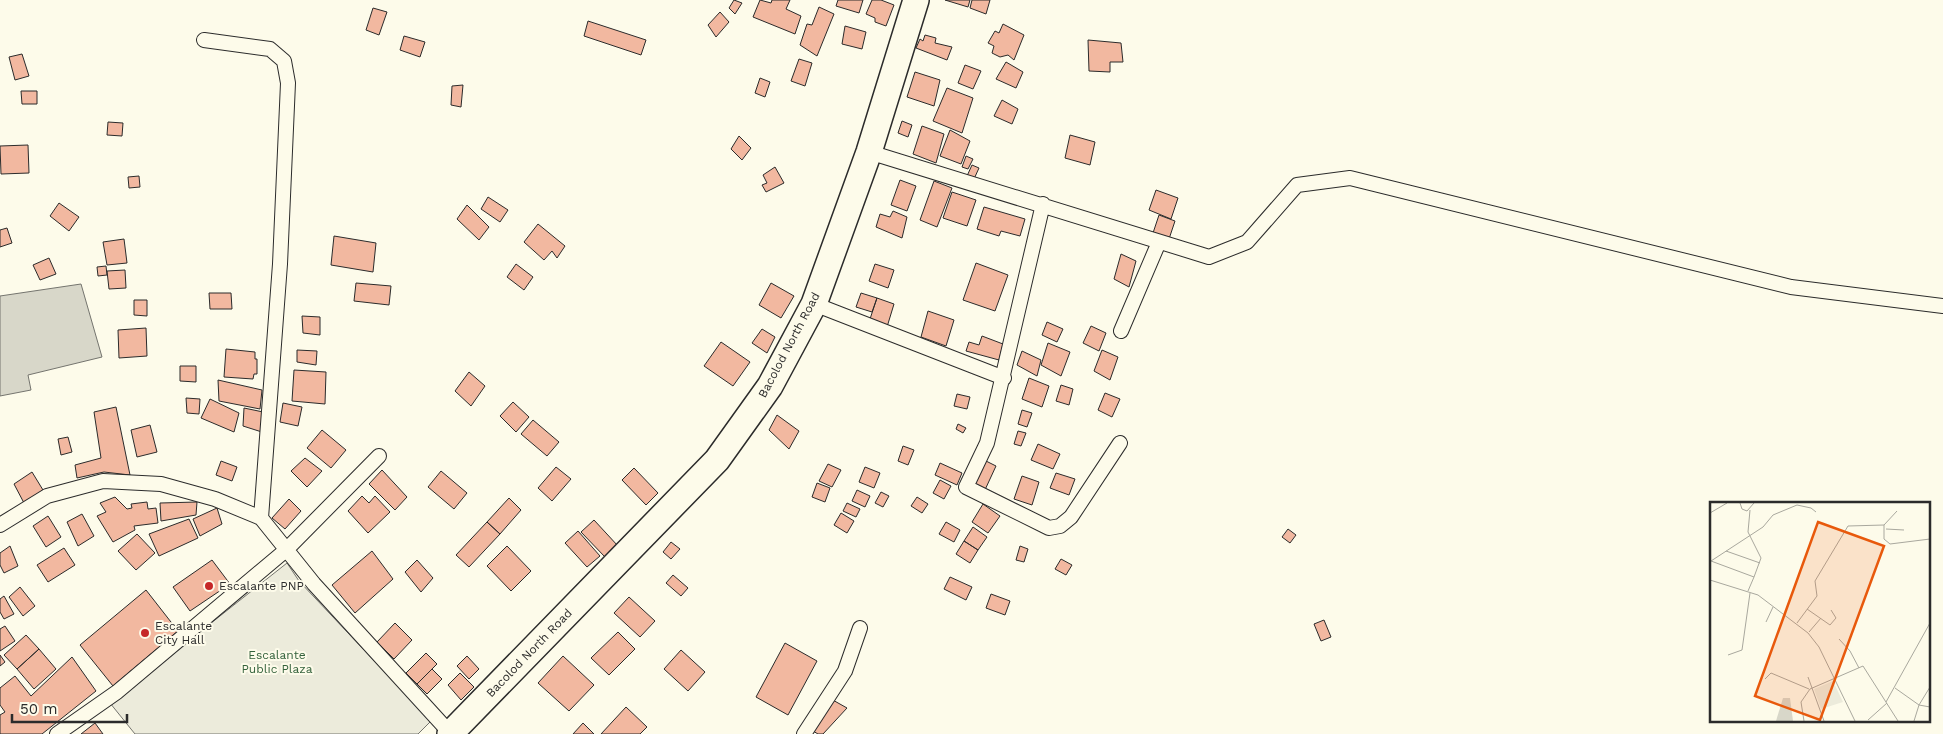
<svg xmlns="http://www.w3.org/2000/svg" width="1943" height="734" font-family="'Work Sans',sans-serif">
  <rect width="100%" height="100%" fill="#fdfbea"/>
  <!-- green -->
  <path fill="#ecebdb" stroke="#74746e" d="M 287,563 L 299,581 L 431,721 L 418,734 L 135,734 L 110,703 Z"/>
  <!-- water -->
  <path fill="#d8d7c9" stroke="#74746e" d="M 81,284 L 102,357 L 28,375 L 31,390 L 0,396 L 0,296 Z"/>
  <!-- building -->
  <path fill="#f2b8a0" stroke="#2b2b2b" d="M 734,0 L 742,3 L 735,14 L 729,8 Z
    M 760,0 L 771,3 L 772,0 L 790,0 L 786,9 L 801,16 L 795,34 L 753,17 Z
    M 838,0 L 863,0 L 859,13 L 836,6 Z
    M 872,0 L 881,0 L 894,5 L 886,26 L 875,22 L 875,18 L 866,14 Z
    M 945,0 L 970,0 L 968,7 Z
    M 972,0 L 990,0 L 986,14 L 970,8 Z
    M 819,7 L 834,14 L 817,56 L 800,45 L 807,24 L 812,25 Z
    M 373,8 L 387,12 L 379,35 L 366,30 Z
    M 720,12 L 729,22 L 716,37 L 708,25 Z
    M 588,21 L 646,40 L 641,55 L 584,36 Z
    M 1003,24 L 1024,35 L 1014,60 L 1008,55 L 1000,57 L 992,53 L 994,46 L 988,43 L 995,31 L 999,33 Z
    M 845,26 L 866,32 L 862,49 L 842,44 Z
    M 925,35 L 936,38 L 935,43 L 952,47 L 947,60 L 916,48 L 920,39 L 923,41 Z
    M 404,36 L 425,42 L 420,57 L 400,50 Z
    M 1088,40 L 1121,43 L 1123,62 L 1110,62 L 1110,72 L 1089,71 Z
    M 22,54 L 29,76 L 15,80 L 9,57 Z
    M 799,59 L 812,63 L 805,86 L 791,81 Z
    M 1006,62 L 1023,72 L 1016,88 L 996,79 Z
    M 965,65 L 981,71 L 973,89 L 958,83 Z
    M 915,72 L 940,80 L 934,106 L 907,97 Z
    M 760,78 L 770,82 L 765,97 L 755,93 Z
    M 463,85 L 461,107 L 451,105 L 452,86 Z
    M 947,88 L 973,98 L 962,133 L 933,121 Z
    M 21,91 L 37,91 L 37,104 L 22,104 Z
    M 1002,100 L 1018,109 L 1012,124 L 994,116 Z
    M 902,121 L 912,125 L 908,137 L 898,133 Z
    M 108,122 L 123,123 L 122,136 L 107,135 Z
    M 922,126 L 944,134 L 936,163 L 913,154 Z
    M 950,130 L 970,141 L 961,164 L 940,156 Z
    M 1070,135 L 1095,142 L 1090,165 L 1065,158 Z
    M 739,136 L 751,148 L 742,160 L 731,149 Z
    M 28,145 L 29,173 L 1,174 L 0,146 Z
    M 966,156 L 973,159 L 968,169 L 962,167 Z
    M 972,165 L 979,168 L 974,179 L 967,176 Z
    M 775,167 L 784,183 L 766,192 L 762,185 L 767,183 L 763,175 Z
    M 139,176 L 140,187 L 129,188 L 128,177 Z
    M 900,180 L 916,186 L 907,211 L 891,205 Z
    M 934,181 L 952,188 L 937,227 L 920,220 Z
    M 1156,190 L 1178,198 L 1171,219 L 1149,210 Z
    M 952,192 L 976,200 L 967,226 L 943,218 Z
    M 488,197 L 508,210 L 500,222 L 481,209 Z
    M 59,203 L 79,217 L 69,231 L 50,216 Z
    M 467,205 L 489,227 L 479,240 L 457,219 Z
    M 984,207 L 1025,219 L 1020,236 L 1001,231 L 999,236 L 977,229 Z
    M 893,211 L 907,217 L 902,238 L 876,227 L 880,214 L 890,217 Z
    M 1159,215 L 1175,221 L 1169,239 L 1153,233 Z
    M 538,224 L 565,246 L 557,258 L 552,251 L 544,260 L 524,242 Z
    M 7,228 L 12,243 L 0,247 L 0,230 Z
    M 334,236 L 376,243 L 373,272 L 331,265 Z
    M 124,239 L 127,263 L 107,265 L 103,242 Z
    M 1121,254 L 1136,261 L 1129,287 L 1114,279 Z
    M 49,258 L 56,274 L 40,280 L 33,265 Z
    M 976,263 L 1008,275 L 995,311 L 963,300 Z
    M 516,264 L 533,277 L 524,290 L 507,277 Z
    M 875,264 L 894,270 L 888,288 L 869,281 Z
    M 106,266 L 107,275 L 98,276 L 97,267 Z
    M 125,270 L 126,288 L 109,289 L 107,271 Z
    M 356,283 L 391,286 L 389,305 L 354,301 Z
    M 771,283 L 794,296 L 781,318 L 759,305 Z
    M 209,293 L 231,293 L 232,309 L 210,309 Z
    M 861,293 L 877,298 L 872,312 L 856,307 Z
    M 877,298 L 894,304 L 887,327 L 869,322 Z
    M 134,300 L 147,300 L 147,316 L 134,315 Z
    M 928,311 L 954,320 L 946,346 L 921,337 Z
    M 302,316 L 320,317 L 320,335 L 303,333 Z
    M 1047,322 L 1063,329 L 1057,342 L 1042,335 Z
    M 1091,326 L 1106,333 L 1099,351 L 1083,343 Z
    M 146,328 L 147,356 L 119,358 L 118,330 Z
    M 762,329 L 775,337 L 767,353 L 752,343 Z
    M 982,336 L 1003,344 L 999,360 L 966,351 L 969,342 L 979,345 Z
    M 721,342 L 750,362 L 733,386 L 704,366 Z
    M 1048,343 L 1070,352 L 1061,376 L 1041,365 Z
    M 226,349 L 255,352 L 255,359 L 257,359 L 257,374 L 254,374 L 253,379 L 224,377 Z
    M 297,350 L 317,351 L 316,365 L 297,362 Z
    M 1102,350 L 1118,357 L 1110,380 L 1094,371 Z
    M 1022,351 L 1041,360 L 1037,376 L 1017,365 Z
    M 180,366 L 196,366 L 196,382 L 180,381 Z
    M 294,370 L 326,372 L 325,404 L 292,401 Z
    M 469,372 L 485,386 L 471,406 L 455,391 Z
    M 1029,378 L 1049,386 L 1042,407 L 1022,399 Z
    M 218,380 L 262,390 L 260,409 L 219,401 Z
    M 1061,385 L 1073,389 L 1069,405 L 1056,401 Z
    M 1105,393 L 1120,399 L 1112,417 L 1098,410 Z
    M 957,394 L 970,397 L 967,409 L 954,406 Z
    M 186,398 L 200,399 L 199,414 L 187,413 Z
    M 210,399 L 239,413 L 234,432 L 201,418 Z
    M 513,402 L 529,417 L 516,432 L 500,416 Z
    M 283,403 L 302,407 L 298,426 L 280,422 Z
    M 116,407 L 130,475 L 104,472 L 77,478 L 75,465 L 101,458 L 94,412 Z
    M 244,408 L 268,413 L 265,433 L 243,426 Z
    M 1022,410 L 1032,413 L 1027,427 L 1018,424 Z
    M 777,415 L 799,431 L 789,449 L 769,430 Z
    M 533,420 L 559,442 L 547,456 L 521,434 Z
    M 958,424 L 966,428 L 963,433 L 956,429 Z
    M 150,425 L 157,452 L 137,457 L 131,430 Z
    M 322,430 L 346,450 L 331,468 L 307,448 Z
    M 1018,431 L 1026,433 L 1021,446 L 1014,444 Z
    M 68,437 L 72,452 L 61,455 L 58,439 Z
    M 1038,444 L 1060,454 L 1053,469 L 1031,460 Z
    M 903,446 L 914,450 L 908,465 L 898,461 Z
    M 305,458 L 322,471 L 307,487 L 291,471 Z
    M 984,460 L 996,466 L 984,492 L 971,486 Z
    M 221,461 L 237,467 L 232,481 L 216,475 Z
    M 940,463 L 962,473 L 957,485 L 935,475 Z
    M 828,464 L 841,470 L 832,487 L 819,481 Z
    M 556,467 L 571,479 L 552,501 L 538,488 Z
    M 865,467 L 880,473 L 874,488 L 859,482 Z
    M 634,468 L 658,493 L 646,505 L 622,480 Z
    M 382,470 L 407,497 L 395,510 L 369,484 Z
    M 441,471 L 467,493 L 454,509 L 428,487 Z
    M 32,472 L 43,490 L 24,503 L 14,484 Z
    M 1056,473 L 1075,479 L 1069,495 L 1050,488 Z
    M 1022,476 L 1039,482 L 1032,505 L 1014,499 Z
    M 940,480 L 951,486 L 944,499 L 933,493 Z
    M 817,483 L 830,488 L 825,502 L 812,497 Z
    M 857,490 L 870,496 L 865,507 L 852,501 Z
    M 881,492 L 889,496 L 883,507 L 875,503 Z
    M 362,496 L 369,503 L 375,496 L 390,512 L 368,533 L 348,511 Z
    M 115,497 L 127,509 L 132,508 L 131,504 L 147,502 L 148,509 L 156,508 L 158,523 L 134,526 L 135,530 L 113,542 L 97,516 L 106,512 L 100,503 Z
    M 917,497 L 928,504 L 922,513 L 911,506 Z
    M 509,498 L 521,510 L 500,534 L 487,522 Z
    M 289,499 L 301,511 L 285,529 L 272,518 Z
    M 197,502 L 196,515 L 161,521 L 160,503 Z
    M 847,503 L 860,509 L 856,517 L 843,511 Z
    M 983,504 L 1000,516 L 988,533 L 972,522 Z
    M 217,508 L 222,524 L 200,536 L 193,519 Z
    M 841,513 L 854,521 L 847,533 L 834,525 Z
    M 82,514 L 94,536 L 78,546 L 67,522 Z
    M 48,516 L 61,537 L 46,547 L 33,526 Z
    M 189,519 L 198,538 L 159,556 L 149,534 Z
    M 594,520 L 618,546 L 605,557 L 581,532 Z
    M 487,522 L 500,534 L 469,567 L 456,555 Z
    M 946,522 L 960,530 L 954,542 L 939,534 Z
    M 973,527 L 987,537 L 978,550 L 964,541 Z
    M 1288,529 L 1296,535 L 1290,543 L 1282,537 Z
    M 578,531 L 600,556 L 587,567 L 565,543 Z
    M 137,534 L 155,553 L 136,570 L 118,551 Z
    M 964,541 L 978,550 L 970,563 L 956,554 Z
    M 671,542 L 680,549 L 671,559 L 663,552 Z
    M 10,546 L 18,566 L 4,573 L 0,565 L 0,553 Z
    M 507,546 L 531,571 L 511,591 L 487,566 Z
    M 1020,546 L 1028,549 L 1024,562 L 1016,560 Z
    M 64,548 L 75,565 L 48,582 L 37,565 Z
    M 372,551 L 393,579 L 355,613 L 332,585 Z
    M 1061,559 L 1072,565 L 1066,575 L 1055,569 Z
    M 212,560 L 230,584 L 190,611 L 173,587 Z
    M 417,560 L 433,578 L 421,592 L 405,572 Z
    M 673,575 L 688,588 L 681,596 L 666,583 Z
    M 950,577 L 972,587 L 966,600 L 944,589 Z
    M 20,587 L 35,606 L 23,616 L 9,597 Z
    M 146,590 L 178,631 L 113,686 L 80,645 Z
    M 991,594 L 1010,601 L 1005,615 L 986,608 Z
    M 4,596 L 14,614 L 4,619 L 0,612 L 0,599 Z
    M 629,597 L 655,621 L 640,637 L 614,613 Z
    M 1324,620 L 1331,637 L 1321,641 L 1314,624 Z
    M 395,623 L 412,640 L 394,659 L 377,642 Z
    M 5,626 L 15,641 L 0,651 L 0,629 Z
    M 618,632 L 635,649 L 609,675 L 591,658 Z
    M 26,635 L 39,649 L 17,669 L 4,655 Z
    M 785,643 L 817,661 L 788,715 L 756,697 Z
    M 39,649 L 56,669 L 34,689 L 17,669 Z
    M 681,650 L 705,672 L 688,691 L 664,669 Z
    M 426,653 L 437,664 L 417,684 L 406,673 Z
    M 0,655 L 5,662 L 0,666 Z
    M 467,656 L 479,669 L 469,679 L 457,666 Z
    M 563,656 L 594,685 L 569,711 L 538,683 Z
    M 72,657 L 96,691 L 42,734 L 0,734 L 0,715 L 5,712 L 0,705 L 0,688 L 15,676 L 31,696 Z
    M 432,669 L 442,679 L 427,694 L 417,684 Z
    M 460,673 L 474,687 L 461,700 L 448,685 Z
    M 831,699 L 847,708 L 823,734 L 818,734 L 813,731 Z
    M 626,707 L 647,727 L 640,734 L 601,734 Z
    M 95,723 L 103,734 L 81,734 Z
    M 583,723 L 594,734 L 573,734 Z"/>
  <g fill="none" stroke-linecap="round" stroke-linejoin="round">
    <defs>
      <path id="street" d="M 204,40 L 270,49 L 284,61 L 288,83 L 280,264 L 261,518
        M 869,152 L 1209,257 L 1247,242 L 1297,185 L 1350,178 L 1791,287 L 1943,306
        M 1043,204 L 987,443 L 966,487 L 1049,528 L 1060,526 L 1071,517 L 1120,443
        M 814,304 L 1004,378
        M 1121,331 L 1159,242
        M 0,525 L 47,496 L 103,481 L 161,484 L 215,499 L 261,518 L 314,584 L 451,734
        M 57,734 L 117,692 L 286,550 L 379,456
        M 804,734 L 845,671 L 860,628"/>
      <path id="highway" d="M 450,734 L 717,460 L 770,386 L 814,304 L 869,152 L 916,0"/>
    </defs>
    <!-- street casing -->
    <use href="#street" stroke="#2b2b2b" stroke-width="16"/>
    <!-- highway casing -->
    <use href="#highway" stroke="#2b2b2b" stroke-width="28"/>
    <!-- street -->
    <use href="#street" stroke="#fdfbea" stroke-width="14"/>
    <!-- highway -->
    <use href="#highway" stroke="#fdfbea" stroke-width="25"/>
  </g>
  <!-- markers -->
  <g fill="#c62828" stroke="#fdfbea" stroke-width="2">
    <circle cx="209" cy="586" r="5"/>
    <circle cx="145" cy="633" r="5"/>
  </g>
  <g text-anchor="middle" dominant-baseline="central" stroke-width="4" stroke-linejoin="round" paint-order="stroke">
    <!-- street labels -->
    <g font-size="12" fill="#2b2b2b" stroke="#fdfbea">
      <text transform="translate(789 345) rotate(-62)">Bacolod North Road</text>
      <text transform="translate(529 653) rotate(-46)">Bacolod North Road</text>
    </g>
    <!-- poi labels -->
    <g font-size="12" fill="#2b2b2b" stroke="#fdfbea" text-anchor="start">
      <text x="219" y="586">Escalante PNP</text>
      <text x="155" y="626">Escalante<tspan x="155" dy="14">City Hall</tspan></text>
    </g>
    <!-- park labels -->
    <g font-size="12" fill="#34623c" stroke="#fdfbea">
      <text x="277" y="655">Escalante<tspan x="277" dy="14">Public Plaza</tspan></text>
    </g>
  </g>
  <!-- overview -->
  <g transform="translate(1710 502)">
    <rect width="220" height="220" fill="#fdfbea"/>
    <path d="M 123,179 L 133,200 L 111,207 L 104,187 Z" fill="#ecebdb"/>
    <path d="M 73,196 L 80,196 L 83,219 L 66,219 Z" fill="#d8d7c9"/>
    <path fill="none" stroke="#a9a89e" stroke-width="1" d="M 30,1 L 32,7 L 37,9 L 44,1M 40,8 L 38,30 L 51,56 L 44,75M 0,11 L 17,1M 174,23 L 187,9M 176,27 L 194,28M 16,49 L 50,61M 1,59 L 53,25 L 63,13 L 87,3 L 101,6 L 106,10M 1,59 L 44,75 L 38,89M 0,78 L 48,93 L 98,131 L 109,145 L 145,219M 97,107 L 120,123 L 126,116 L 121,108M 56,120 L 63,105M 87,121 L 107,94 L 105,79 L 138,24 L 174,23 L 174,37 L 180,42 L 220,37M 99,130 L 111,116M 129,137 L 140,149 L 149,166M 18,153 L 32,148 L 40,91M 98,175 L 114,219M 55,177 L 61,171 L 99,187M 185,186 L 209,203 L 220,205M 176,200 L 220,121M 158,218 L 177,201M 94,219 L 91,200 L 100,187 L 153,164 L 188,219M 204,219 L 209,203 L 220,185"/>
    <path fill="#e8590c" fill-opacity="0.15" stroke="#e8590c" stroke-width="2.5" d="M 108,20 L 174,44 L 110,218 L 45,194 Z"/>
    <rect width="220" height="220" fill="none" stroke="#2b2b2b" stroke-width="2.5"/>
  </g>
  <!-- scale -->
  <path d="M12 714v8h115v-8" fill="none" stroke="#2b2b2b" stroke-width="2.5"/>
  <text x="20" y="714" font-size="15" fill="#2b2b2b" stroke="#fdfbea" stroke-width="4" paint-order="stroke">50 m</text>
</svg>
